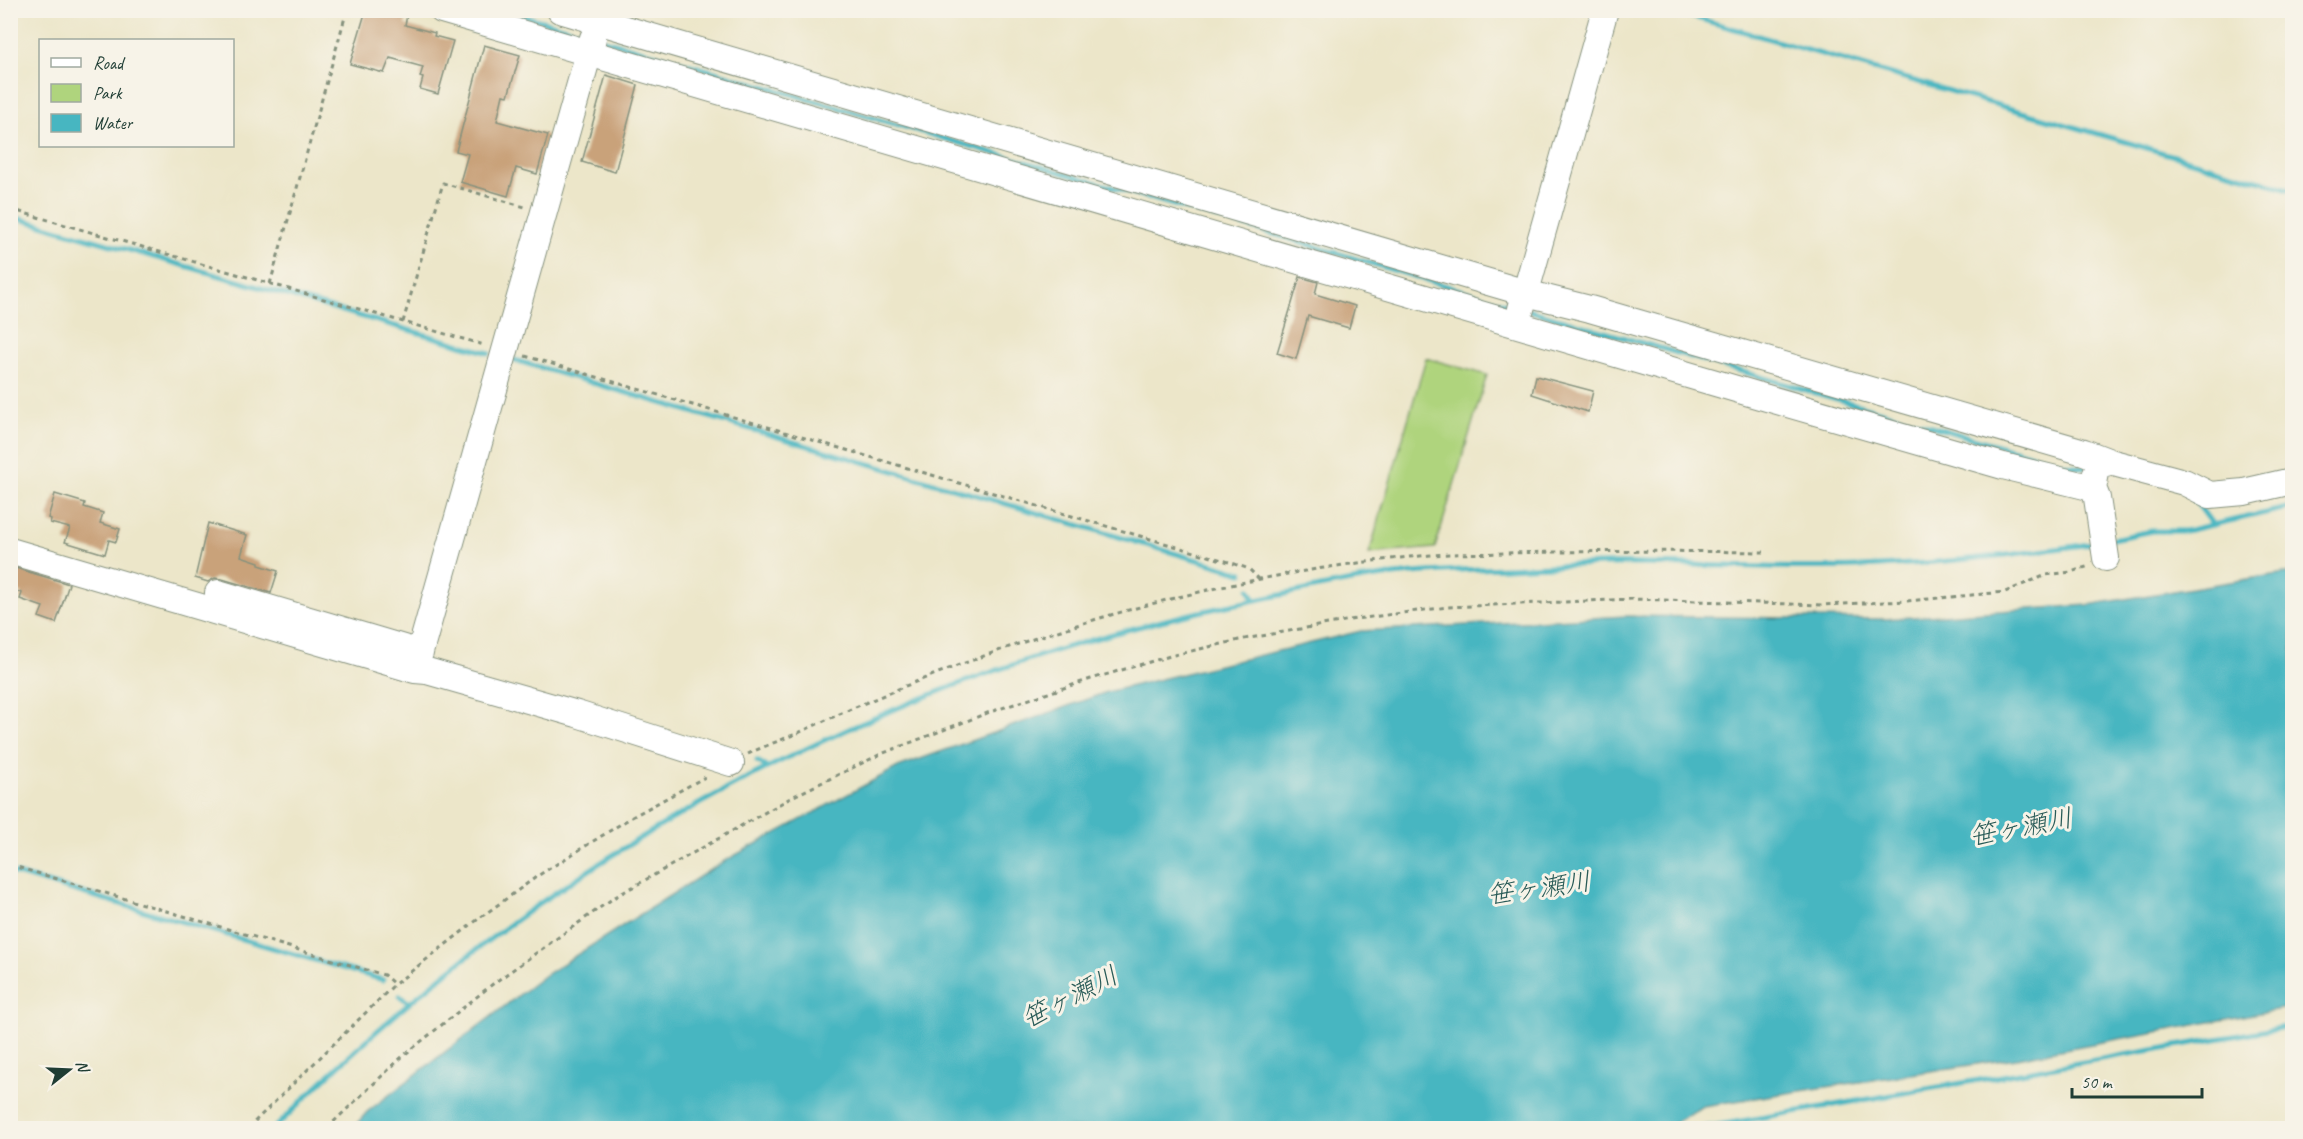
<svg xmlns="http://www.w3.org/2000/svg" width="2303" height="1139" font-family="Caveat,'Klee One',sans-serif">
  <rect width="100%" height="100%" fill="#f7f3e8"/>
  <filter id="ink" filterUnits="userSpaceOnUse"><feTurbulence type="fractalNoise" baseFrequency=".0167" numOctaves="2"/><feDisplacementMap in="SourceGraphic" scale="12" xChannelSelector="R" yChannelSelector="G"/><feConvolveMatrix kernelMatrix="1 2 1 2 8 2 1 2 1" color-interpolation-filters="sRGB"/></filter>
  <filter id="wash" filterUnits="userSpaceOnUse"><feTurbulence type="fractalNoise" baseFrequency=".008" numOctaves="4" result="noise"/><feDisplacementMap in="SourceGraphic" scale="24" xChannelSelector="R" yChannelSelector="G"/><feGaussianBlur stdDeviation="1.35" result="paint"/><feColorMatrix in="noise" values="0 0 0 0 0 0 0 0 0 0 0 0 0 0 0 0 0 1.4 0 .05"/><feComposite in="paint" operator="in"/></filter>
  <g filter="url(#wash)">
    <rect width="100%" height="100%" fill="#ece6c9"/>
    <!-- green -->
    <path fill="#afd47d" stroke="#678858" stroke-width="1.5" d="M 1426,358 L 1487,375 L 1435,548 L 1369,554 Z"/>
    <!-- water -->
    <path fill="#47b6c1" stroke="#337a7a" stroke-width="1.5" d="M 2292,572 L 2292,1007 L 2016,1058 L 1703,1106 L 1665,1128 L 353,1128 L 367,1112 L 545,975 L 721,863 L 898,767 L 1107,692 L 1361,631 L 1626,616 L 1884,619 L 2088,605 Z"/>
    <g fill="none" stroke-linecap="round" stroke-linejoin="round">
      <!-- stream -->
      <path stroke="#47b6c1" stroke-width="5" d="M 504,10 L 586,34
        M 1669,10 L 2292,190
        M 601,39 L 1277,235 L 1513,306
        M 10,216 L 489,353
        M 1528,310 L 2066,465 L 2091,468
        M 511,359 L 1242,573
        M 2193,498 L 2213,525
        M 2112,539 L 2152,531 L 2185,531 L 2292,507
        M 1249,589 L 1255,600
        M 757,761 L 767,767
        M 10,872 L 383,980
        M 400,996 L 408,1002
        M 275,1128 C 542,854 890,670 1266,598 C 1315,588 1364,577 1413,573 C 1459,569 1506,568 1552,566 C 1582,565 1611,563 1641,564 C 1720,565 1800,570 1880,566 C 1952,562 2025,554 2097,543
        M 1701,1128 L 2292,1026"/>
    </g>
    <g id="blocks">
      <!-- building -->
      <path fill="#c9a27a" d="M 366,10 L 399,10 L 398,13 L 407,15 L 405,25 L 435,33 L 434,36 L 453,41 L 438,94 L 420,89 L 423,78 L 420,77 L 423,67 L 390,58 L 384,73 L 350,64 Z
        M 484,45 L 520,55 L 508,96 L 503,95 L 497,121 L 548,135 L 537,174 L 516,168 L 508,196 L 460,182 L 468,154 L 456,151 Z
        M 606,75 L 638,85 L 615,172 L 582,162 Z
        M 1300,277 L 1318,282 L 1315,294 L 1355,306 L 1349,328 L 1308,316 L 1296,359 L 1277,353 Z
        M 1536,376 L 1593,391 L 1588,412 L 1532,394 Z
        M 55,494 L 85,503 L 84,507 L 103,513 L 100,523 L 120,529 L 116,542 L 109,540 L 105,554 L 65,542 L 70,528 L 50,523 L 51,519 L 48,518 Z
        M 208,523 L 247,535 L 241,556 L 259,562 L 259,565 L 278,571 L 271,593 L 222,579 L 215,578 L 208,582 L 195,578 Z
        M 12,567 L 69,584 L 56,623 L 39,617 L 43,607 L 20,599 L 22,593 L 10,589 Z"/>
    </g>
  </g>
  <g filter="url(#ink)">
    <use href="#blocks" fill-opacity="0" stroke="#86927e" stroke-width="1.5"/>
    <g fill="none" stroke-linecap="round" stroke-linejoin="round">
      <defs>
        <path id="minor" d="M 442,10 L 1760,396 L 2003,466 L 2093,488
          M 560,10 L 1526,293 L 1590,309 L 2084,452 L 2110,462 L 2184,482 L 2210,495 L 2244,492 L 2292,481
          M 1521,309 L 1605,10
          M 2096,473 L 2093,488 L 2097,498 L 2106,558
          M 10,551 L 415,670 L 427,671 L 577,714 L 731,763
          M 218,593 L 420,653
          M 415,670 L 593,38"/>
      </defs>
      <!-- minor casing -->
      <use href="#minor" stroke="#86927e" stroke-width="28"/>
      <!-- path -->
      <path stroke="#86927e" stroke-width="3" stroke-dasharray="4.5 4.5" stroke-linecap="butt" d="M 10,209 L 484,345
        M 270,284 L 347,10
        M 403,322 L 443,183 L 525,207
        M 525,356 L 1229,562 L 1249,569 L 1259,579
        M 748,754 C 768,744 791,737 811,727 C 1006,637 1218,573 1432,555 C 1457,553 1482,554 1506,553 C 1592,551 1678,551 1764,552
        M 10,865 L 384,975 L 394,984
        M 248,1128 L 395,984 L 481,917 L 539,875 L 632,817 L 705,777
        M 327,1128 L 403,1056 L 494,983 L 615,897 L 794,796 L 881,754 L 990,712 L 1091,679 L 1170,656 L 1239,640 L 1356,619 L 1448,607 L 1633,599 L 1822,605 L 1907,601 L 2005,592 L 2046,575 L 2071,572 L 2089,566"/>
      <!-- minor -->
      <use href="#minor" stroke="#fff" stroke-width="26"/>
    </g>
  </g>
  <g text-anchor="middle" dominant-baseline="central" stroke-width="6" stroke-linejoin="round" paint-order="stroke">
    <!-- water labels -->
    <g font-size="26" font-style="italic" fill="#295b57" stroke="#f7f3e8">
      <text transform="translate(2021 827) rotate(-11)">笹ヶ瀬川</text>
      <text transform="translate(1539 888) rotate(-8)">笹ヶ瀬川</text>
      <text transform="translate(1070 997) rotate(-27)">笹ヶ瀬川</text>
    </g>
  </g>
  <!-- margin -->
  <rect width="2303" height="1139" fill="none" stroke="#f7f3e8" stroke-width="36"/>
  <!-- legend -->
  <rect x="39" y="39" width="195" height="108" fill="#f7f3e8" stroke="#a1aaa0" stroke-width="1.5"/>
  <rect x="51" y="58" width="30" height="9" fill="#ffffff" stroke="#a1aaa0" stroke-width="1.5"/>
  <text x="93" y="69" font-size="18" fill="#1f3d34">Road</text>
  <rect x="51" y="84" width="30" height="18" fill="#afd47d" stroke="#a1aaa0" stroke-width="1.5"/>
  <text x="93" y="99" font-size="18" fill="#1f3d34">Park</text>
  <rect x="51" y="114" width="30" height="18" fill="#47b6c1" stroke="#a1aaa0" stroke-width="1.5"/>
  <text x="93" y="129" font-size="18" fill="#1f3d34">Water</text>
  <!-- north arrow -->
  <g transform="translate(69 1070) rotate(72)" stroke="#f7f3e8" stroke-width="4.5" paint-order="stroke">
  <path d="M0-4.5L10 22L0 15L-10 22Z" fill="#1f3d34"/>
  <text y="-9" font-size="16" font-weight="bold" text-anchor="middle" fill="#1f3d34">N</text>
  </g>
  <!-- scale -->
  <path d="M2072 1088v9h130v-9" fill="none" stroke="#1f3d34" stroke-width="3"/>
  <text x="2081" y="1088" font-size="18" fill="#1f3d34" stroke="#f7f3e8" stroke-width="4.5" paint-order="stroke">50 m</text>
</svg>
